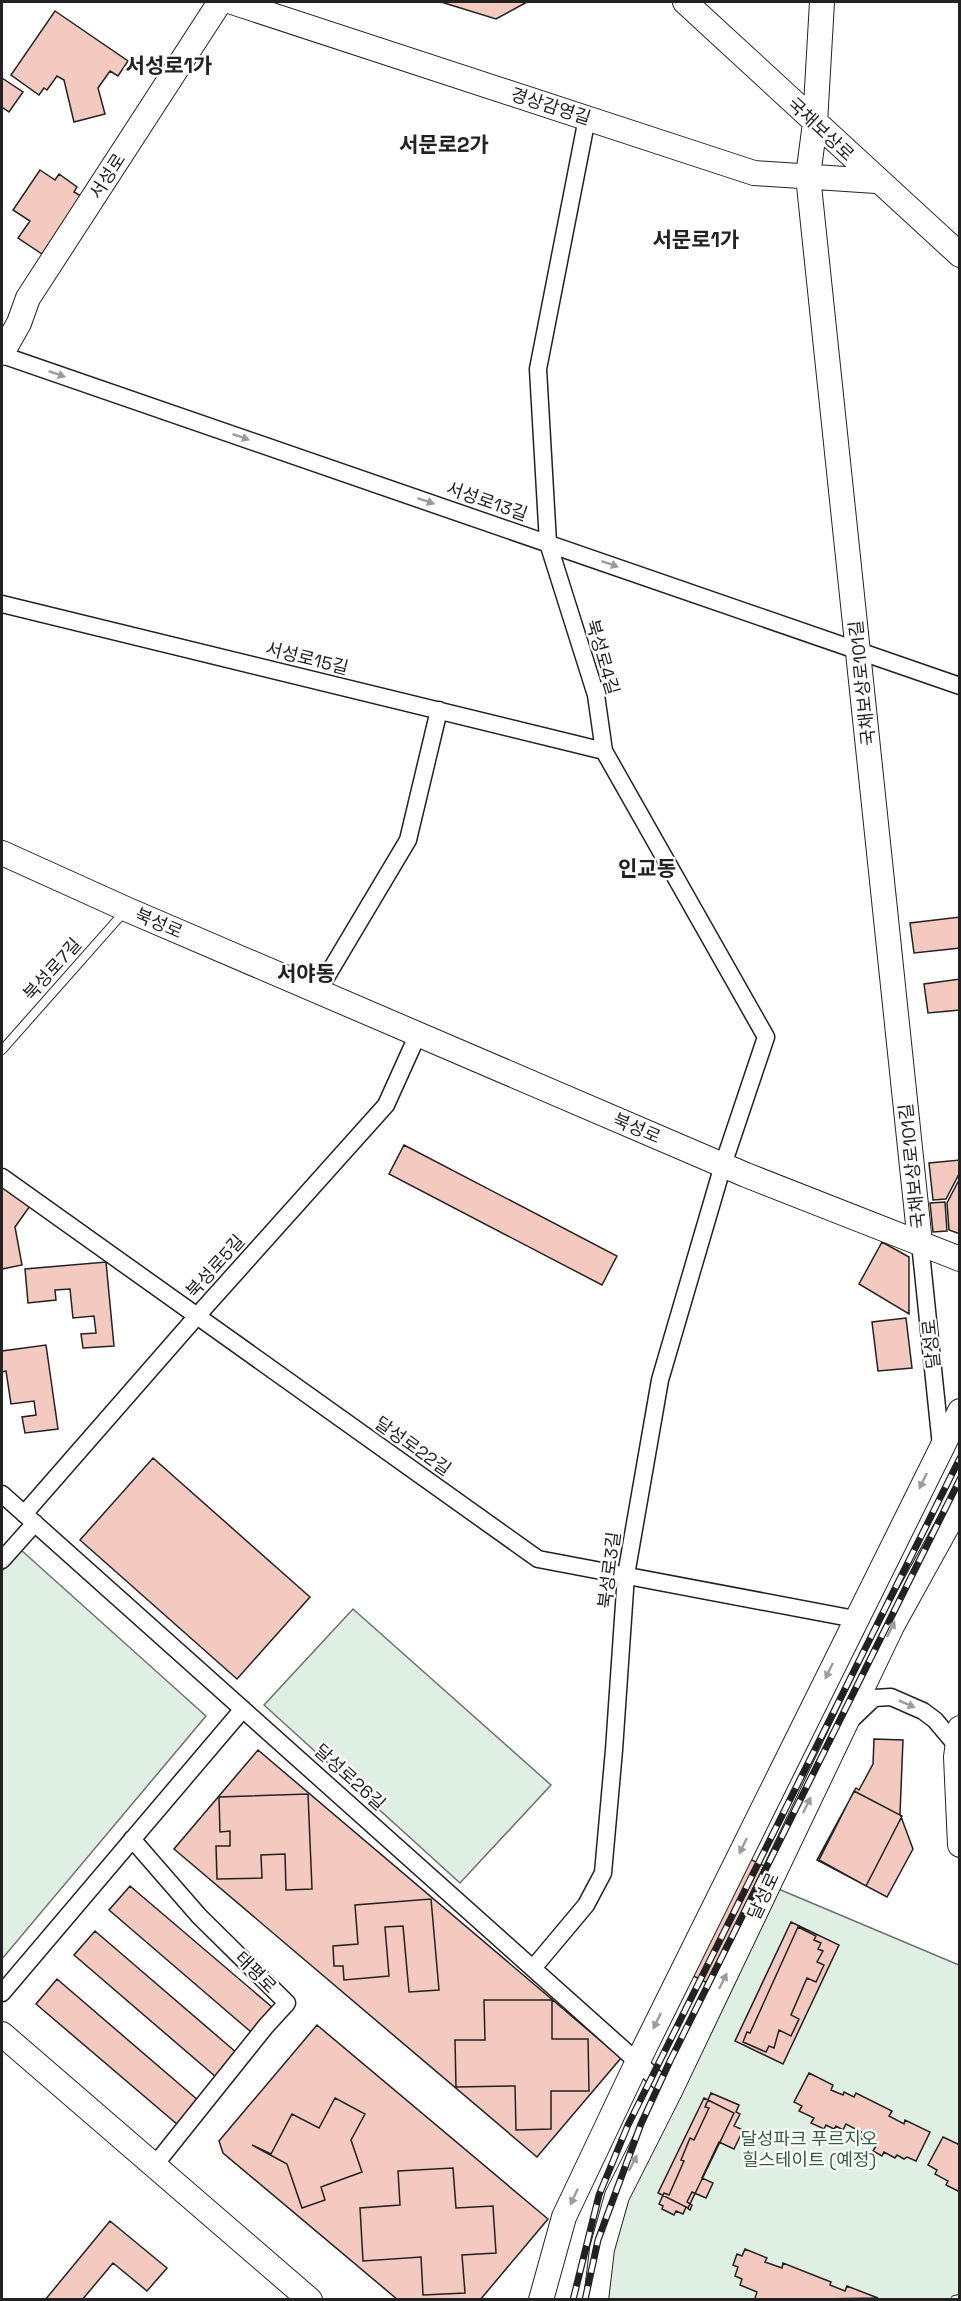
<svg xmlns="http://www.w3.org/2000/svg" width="961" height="2301" font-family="'Space Grotesk','Noto Sans KR',sans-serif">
  <rect width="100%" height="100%" fill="#fff"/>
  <!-- green -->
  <path fill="#e0efe3" stroke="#6f6f6f" stroke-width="1.5" d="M 21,1550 L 206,1716 L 2,1959 L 2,1571 Z
    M 353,1609 L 551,1785 L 460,1883 L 264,1705 Z
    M 769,1885 L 959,1965 L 959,2299 L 596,2300 L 602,2249 Z"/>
  <!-- building -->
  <path fill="#f3c9c0" stroke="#222" stroke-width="1.5" d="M 441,2 L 527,2 L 496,19 Z
    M 55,11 L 128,61 L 118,76 L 110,71 L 98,88 L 105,114 L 74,122 L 64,80 L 57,76 L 47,90 L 44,88 L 39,95 L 11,75 Z
    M 2,78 L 23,92 L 9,112 L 2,107 Z
    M 40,170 L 55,180 L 59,174 L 77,187 L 74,192 L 81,196 L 42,254 L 18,238 L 30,221 L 13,210 Z
    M 960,917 L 960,948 L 914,953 L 910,923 Z
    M 960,979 L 960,1010 L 928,1013 L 924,984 Z
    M 404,1145 L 617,1256 L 602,1285 L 389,1174 Z
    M 960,1160 L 960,1172 L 946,1199 L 933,1200 L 929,1163 Z
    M 960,1178 L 960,1234 L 949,1230 L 947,1203 Z
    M 2,1186 L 30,1206 L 15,1227 L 22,1265 L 2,1269 Z
    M 945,1202 L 947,1231 L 933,1232 L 930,1203 Z
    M 882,1242 L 909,1257 L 909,1314 L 859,1284 Z
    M 106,1262 L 114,1346 L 83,1348 L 81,1334 L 96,1333 L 94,1316 L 73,1318 L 70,1289 L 55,1290 L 56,1300 L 28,1303 L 25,1269 Z
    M 906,1318 L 912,1368 L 878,1371 L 872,1322 Z
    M 46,1345 L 58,1429 L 25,1433 L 22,1417 L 36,1415 L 34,1401 L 11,1404 L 6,1371 L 2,1372 L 2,1351 Z
    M 153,1458 L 310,1597 L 237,1679 L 80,1540 Z
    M 874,1739 L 903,1740 L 900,1814 L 913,1849 L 887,1897 L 817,1860 L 856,1788 L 859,1790 L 873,1764 Z
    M 258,1750 L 621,2058 L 537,2157 L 174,1849 Z
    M 854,1791 L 902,1816 L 866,1886 L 819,1860 Z
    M 308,1794 L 312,1889 L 286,1890 L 285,1854 L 261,1855 L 262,1878 L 217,1879 L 216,1846 L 230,1846 L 230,1831 L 220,1832 L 219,1797 Z
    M 737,1853 L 775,1871 L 709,1984 L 682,1970 Z
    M 130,1886 L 272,2007 L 251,2032 L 109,1910 Z
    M 431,1899 L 439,1990 L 409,1992 L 403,1926 L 385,1927 L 389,1976 L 344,1980 L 343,1966 L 334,1966 L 333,1946 L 358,1944 L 355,1905 Z
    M 791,1922 L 839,1945 L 783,2064 L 735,2041 Z
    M 798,1927 L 816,1936 L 814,1940 L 821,1943 L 818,1949 L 823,1951 L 817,1962 L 824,1965 L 816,1982 L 807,1978 L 791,2015 L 799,2019 L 791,2036 L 779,2030 L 774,2048 L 769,2046 L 766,2052 L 743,2042 L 747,2032 L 750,2033 Z
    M 95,1931 L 237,2053 L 216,2077 L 74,1955 Z
    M 57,1979 L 199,2101 L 178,2125 L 36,2004 Z
    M 484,2000 L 552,2000 L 552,2039 L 588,2039 L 589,2091 L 551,2091 L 551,2129 L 516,2130 L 515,2086 L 456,2087 L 455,2040 L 485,2040 Z
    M 317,2025 L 548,2219 L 480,2300 L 398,2300 L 223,2153 L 219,2141 Z
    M 809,2073 L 833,2085 L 831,2090 L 843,2095 L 844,2092 L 854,2097 L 856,2093 L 892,2111 L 889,2116 L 904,2124 L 905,2120 L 930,2132 L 916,2161 L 907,2157 L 904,2159 L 897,2155 L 895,2158 L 884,2152 L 882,2156 L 873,2151 L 876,2146 L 860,2138 L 863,2133 L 846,2124 L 843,2130 L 836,2126 L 834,2129 L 826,2125 L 824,2129 L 811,2123 L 814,2118 L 799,2111 L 802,2106 L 794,2102 Z
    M 711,2093 L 739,2105 L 736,2112 L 740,2114 L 734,2126 L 743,2130 L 734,2149 L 719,2142 L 702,2178 L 713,2183 L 706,2198 L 692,2192 L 687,2202 L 692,2205 L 690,2210 L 686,2207 L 683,2214 L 676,2211 L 674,2215 L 662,2209 L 663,2206 L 659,2204 L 664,2193 L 669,2195 L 684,2161 L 681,2160 L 690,2138 L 694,2140 L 709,2108 L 705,2107 Z
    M 335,2098 L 365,2114 L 351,2140 L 362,2172 L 321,2187 L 325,2200 L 302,2208 L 287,2164 L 252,2145 L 271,2154 L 292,2114 L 319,2128 Z
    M 704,2098 L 734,2113 L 688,2208 L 658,2193 Z
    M 943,2137 L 960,2145 L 960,2192 L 946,2185 L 948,2181 L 935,2174 L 937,2170 L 928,2165 Z
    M 453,2168 L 456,2208 L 493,2206 L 496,2253 L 462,2255 L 465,2293 L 423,2295 L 421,2257 L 363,2261 L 360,2208 L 400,2205 L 398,2171 Z
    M 110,2221 L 167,2268 L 147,2291 L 113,2263 L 82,2300 L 45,2300 Z
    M 745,2249 L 767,2258 L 765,2262 L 782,2268 L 783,2263 L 831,2282 L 830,2285 L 845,2291 L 847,2286 L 878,2298 L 759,2300 L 755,2298 L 757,2292 L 740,2285 L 742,2279 L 735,2276 L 738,2267 L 733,2265 L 737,2254 L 742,2256 Z"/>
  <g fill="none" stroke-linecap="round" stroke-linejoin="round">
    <defs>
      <path id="lane" d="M 2,1050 L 125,911
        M 955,2300 L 960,2299"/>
      <path id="street" d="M 2,355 L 960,686
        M 2,604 L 604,751
        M 318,991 L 408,840 L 439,710
        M 2,1177 L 538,1559 L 855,1619
        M 920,1243 L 941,1446
        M 2,1494 L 670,2091
        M 24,1514 L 197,1316 L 386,1105 L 418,1034
        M 2,1560 L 35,1523
        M 853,1718 L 874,1698 L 891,1697 L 923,1711 L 935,1720 L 957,1746
        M 132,1839 L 199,1916 L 287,2003 L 266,2026 L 154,2166
        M 534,1967 L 586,1905 L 603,1873 L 614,1750 L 626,1575 L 660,1380 L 723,1165 L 766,1037 L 604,751 L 596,695 L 548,543 L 538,369 L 587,118
        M 2,1993 L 243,1709"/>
      <path id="secondary" d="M 232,2 L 754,173 L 876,181
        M 685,2 L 960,255
        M 822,2 L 815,123 L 808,176 L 920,1243
        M 2,353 L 19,323 L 28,298 L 220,2
        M 2,853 L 126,909 L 746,1175 L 960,1259
        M 960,1728 L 956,1757 L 960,1845
        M 2,2034 L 310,2300
        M 541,2300 L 564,2217 L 638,2061 L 960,1411
        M 596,2300 L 602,2249 L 617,2196 L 670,2091 L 892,1626 L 960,1503"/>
    </defs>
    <!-- lane casing -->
    <use href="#lane" stroke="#222" stroke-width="10"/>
    <!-- street casing -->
    <use href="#street" stroke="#222" stroke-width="19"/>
    <!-- secondary casing -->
    <use href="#secondary" stroke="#222" stroke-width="26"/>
    <!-- lane -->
    <use href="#lane" stroke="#fff" stroke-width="8"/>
    <!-- street -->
    <use href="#street" stroke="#fff" stroke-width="16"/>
    <!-- secondary -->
    <use href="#secondary" stroke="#fff" stroke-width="24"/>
    <defs>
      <path id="rail" d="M 573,2300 L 599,2195 L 628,2125 L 960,1458
        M 585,2300 L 598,2240 L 641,2124 L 670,2061 L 960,1479"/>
    </defs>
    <!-- rail casing -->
    <use href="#rail" stroke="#222" stroke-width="7"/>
    <!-- rail -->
    <use href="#rail" stroke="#fff" stroke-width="4.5" stroke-dasharray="14" stroke-linecap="butt"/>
  </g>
  <!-- one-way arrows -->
  <defs><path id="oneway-solid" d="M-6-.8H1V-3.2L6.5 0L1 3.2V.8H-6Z" transform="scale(1.5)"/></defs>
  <g fill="#9c9c9c">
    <use href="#oneway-solid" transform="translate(57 374) rotate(19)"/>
    <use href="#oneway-solid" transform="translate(241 437) rotate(19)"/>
    <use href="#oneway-solid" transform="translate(426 501) rotate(19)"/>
    <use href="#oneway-solid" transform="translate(610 564) rotate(19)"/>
    <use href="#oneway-solid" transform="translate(923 1481) rotate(116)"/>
    <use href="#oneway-solid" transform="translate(891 1629) rotate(-64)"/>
    <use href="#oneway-solid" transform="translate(829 1671) rotate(116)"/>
    <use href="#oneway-solid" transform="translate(907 1704) rotate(24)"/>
    <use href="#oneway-solid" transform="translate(807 1805) rotate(-64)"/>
    <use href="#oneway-solid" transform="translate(743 1846) rotate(116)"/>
    <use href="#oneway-solid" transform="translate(723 1981) rotate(-64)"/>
    <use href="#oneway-solid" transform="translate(657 2021) rotate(116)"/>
    <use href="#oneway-solid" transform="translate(633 2163) rotate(-63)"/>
    <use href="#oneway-solid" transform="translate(574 2197) rotate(115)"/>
  </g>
  <g text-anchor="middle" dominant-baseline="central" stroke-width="4.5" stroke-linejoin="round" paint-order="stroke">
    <!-- street labels -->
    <g font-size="18" fill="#222" stroke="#fff">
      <text transform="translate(551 106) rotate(18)">경상감영길</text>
      <text transform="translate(821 129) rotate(43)">국채보상로</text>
      <text transform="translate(107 176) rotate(-57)">서성로</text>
      <text transform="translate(487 501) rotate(19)">서성로13길</text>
      <text transform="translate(603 657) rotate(74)">북성로4길</text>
      <text transform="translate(307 658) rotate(14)">서성로15길</text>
      <text transform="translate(862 683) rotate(-96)">국채보상로101길</text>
      <text transform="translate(159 923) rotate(23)">북성로</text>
      <text transform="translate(52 969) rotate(-48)">북성로7길</text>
      <text transform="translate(637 1128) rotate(23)">북성로</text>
      <text transform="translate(912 1166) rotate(-96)">국채보상로101길</text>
      <text transform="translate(215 1266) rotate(-48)">북성로5길</text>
      <text transform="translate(931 1344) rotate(-96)">달성로</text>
      <text transform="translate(413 1446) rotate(35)">달성로22길</text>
      <text transform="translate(609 1570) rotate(-83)">북성로3길</text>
      <text transform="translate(350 1777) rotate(42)">달성로26길</text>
      <text transform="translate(763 1896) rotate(-65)">달성로</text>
      <text transform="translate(256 1972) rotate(45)">태평로</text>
    </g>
    <!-- park labels -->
    <g font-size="18" fill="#2f5e38" stroke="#fff">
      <text x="809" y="2138">달성파크 푸르지오<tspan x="809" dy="21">힐스테이트 (예정)</tspan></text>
    </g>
    <!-- quarter labels -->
    <g font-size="21" font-weight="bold" fill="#222" stroke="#fff">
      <text x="169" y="65">서성로1가</text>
      <text x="444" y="144">서문로2가</text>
      <text x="696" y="239">서문로1가</text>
      <text x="647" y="868">인교동</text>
      <text x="306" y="973">서야동</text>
    </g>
  </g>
  <!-- border -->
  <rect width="961" height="2301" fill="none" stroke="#222222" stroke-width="6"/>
</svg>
